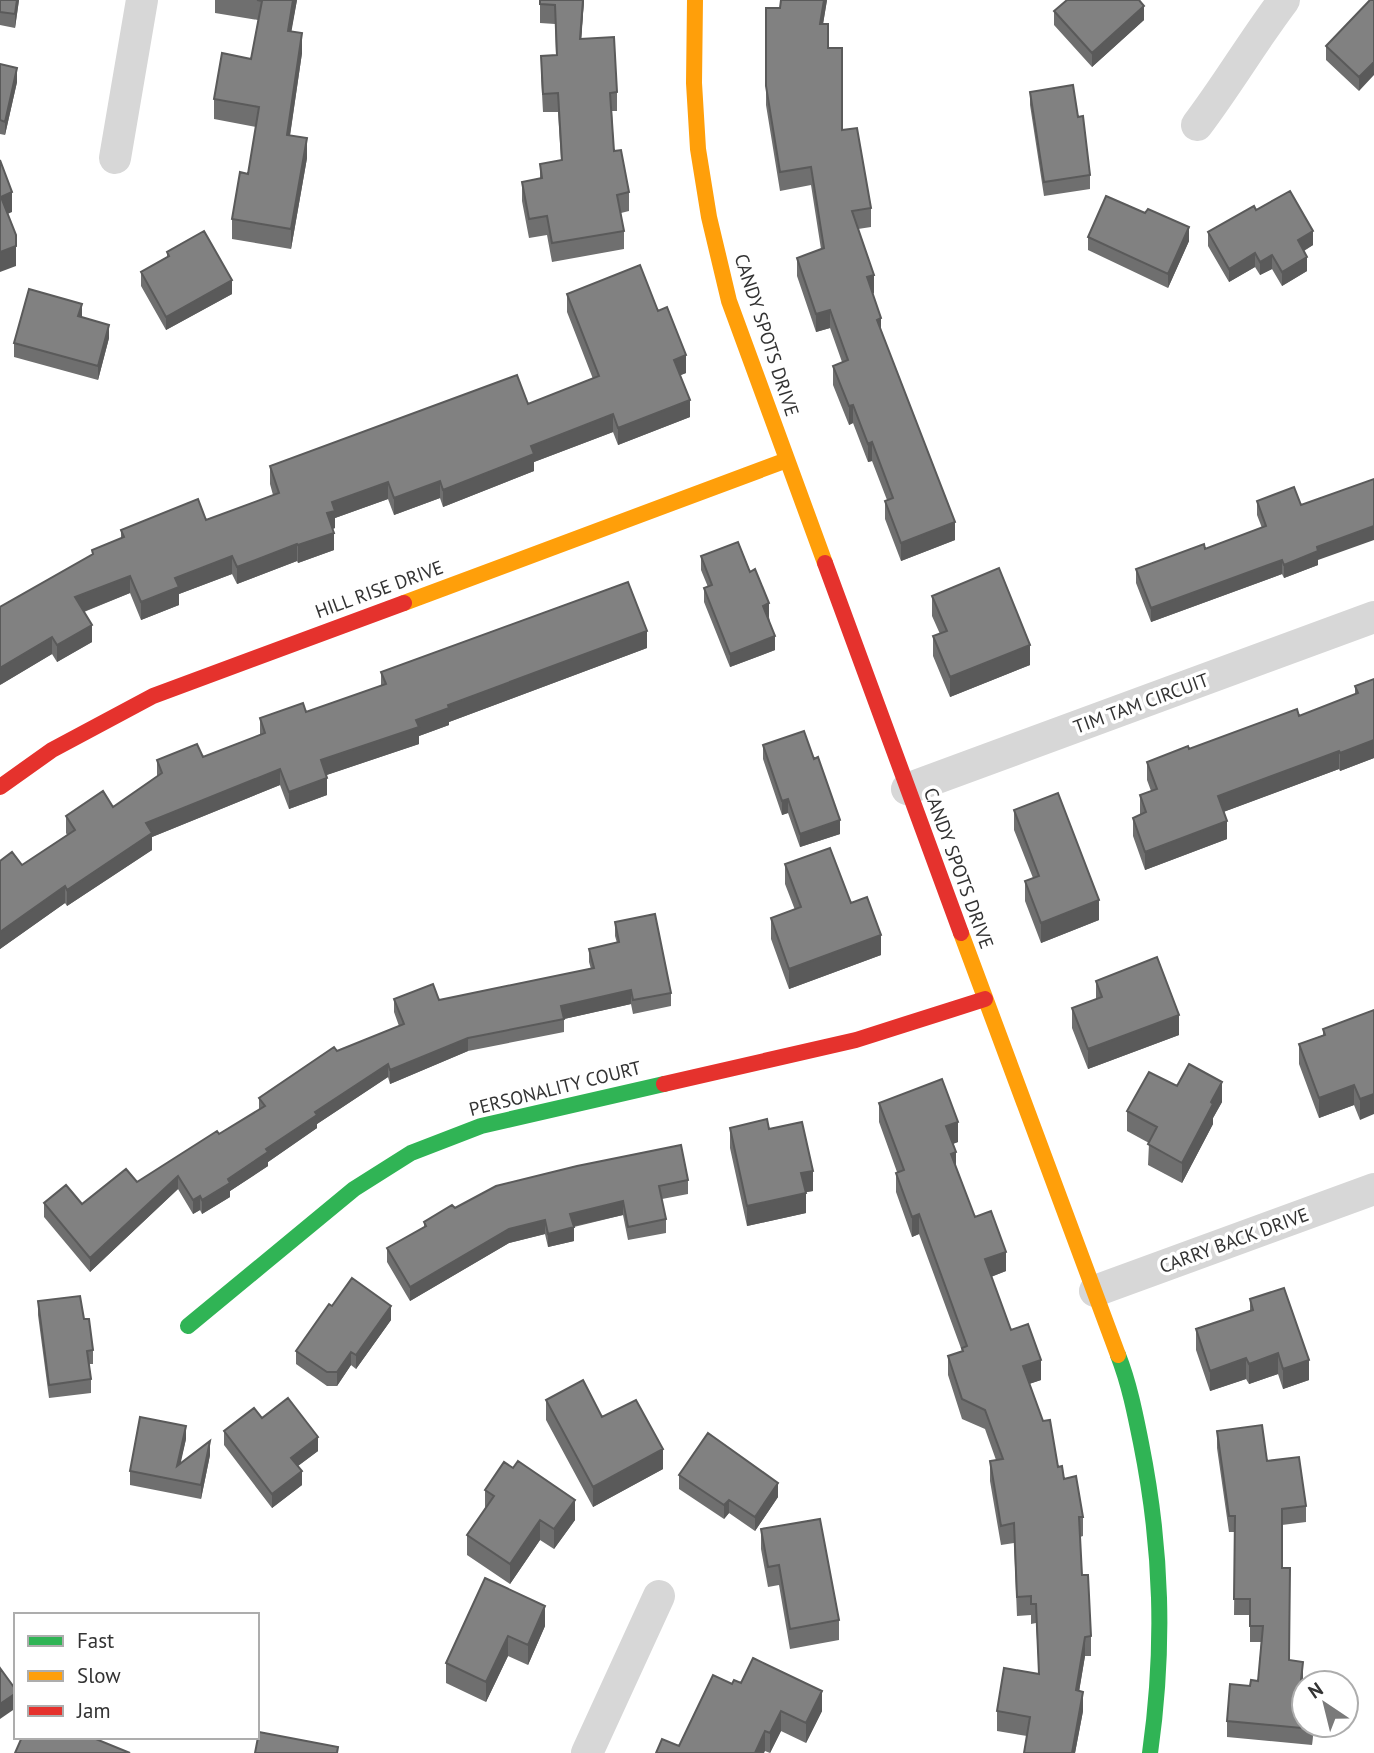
<svg xmlns="http://www.w3.org/2000/svg" width="1374" height="1753" font-family="'PT Sans',sans-serif">
  <rect width="100%" height="100%" fill="#fff"/>
  <g fill="none" stroke-linecap="round" stroke-linejoin="round">
    <!-- street -->
    <path stroke="#d7d7d7" stroke-width="32" d="M 1197,125 C 1228,84 1253,41 1284,0
      M 115,158 L 142,0
      M 907,789 L 1374,617
      M 1095,1291 L 1374,1189
      M 587,1753 L 659,1596"/>
    <!-- fast -->
    <path stroke="#30b455" stroke-width="16" d="M 188,1326 L 354,1189 L 411,1153 L 481,1126 L 664,1084
      M 1118,1355 C 1129,1383 1135,1413 1141,1443 C 1162,1548 1165,1647 1150,1753"/>
    <!-- slow -->
    <path stroke="#ff9f0a" stroke-width="16" d="M 695,0 L 694,83 L 698,149 L 709,217 L 729,301 L 825,563
      M 404,603 L 787,460
      M 961,933 L 1118,1355"/>
    <!-- jam -->
    <path stroke="#e5322d" stroke-width="16" d="M 825,563 L 961,933
      M 0,787 L 52,750 L 153,696 L 404,603
      M 664,1084 L 856,1040 L 985,999"/>
  </g>
  <!-- wall -->
  <path fill="#6f6f6f" d="M 0,0 L 19,0 L 15,28 L 0,25 Z
    M 215,0 L 297,0 L 291,31 L 302,53 L 290,136 L 307,158 L 291,249 L 232,239 L 232,219 L 248,174 L 256,127 L 214,119 L 214,99 L 251,59 L 258,20 L 215,13 Z
    M 540,0 L 584,0 L 581,39 L 617,92 L 617,111 L 612,111 L 614,151 L 629,192 L 629,211 L 621,213 L 624,231 L 624,249 L 552,262 L 547,235 L 529,238 L 522,201 L 522,182 L 540,179 L 540,164 L 561,160 L 558,112 L 543,112 L 541,75 L 541,56 L 556,55 L 555,24 L 540,23 Z
    M 827,0 L 823,24 L 842,130 L 871,208 L 871,227 L 858,229 L 874,293 L 873,294 L 881,331 L 955,540 L 901,561 L 885,519 L 885,501 L 887,500 L 872,461 L 868,462 L 853,423 L 849,425 L 833,385 L 833,366 L 842,362 L 830,328 L 816,332 L 797,276 L 797,258 L 821,249 L 811,185 L 780,191 L 766,105 L 766,8 L 780,8 Z
    M 1370,0 L 1359,91 L 1326,60 L 1326,46 Z
    M 1054,11 L 1144,20 L 1092,67 L 1054,25 Z
    M 0,64 L 17,82 L 5,135 L 0,134 Z
    M 1030,92 L 1078,117 L 1090,175 L 1090,189 L 1044,196 L 1030,105 Z
    M 1256,210 L 1313,245 L 1304,251 L 1307,271 L 1282,286 L 1272,269 L 1260,275 L 1255,267 L 1229,282 L 1208,246 L 1208,232 Z
    M 1088,237 L 1189,241 L 1168,288 L 1088,250 Z
    M 167,252 L 232,294 L 166,330 L 141,286 L 141,272 L 167,257 Z
    M 567,294 L 658,311 L 686,373 L 680,375 L 690,417 L 618,445 L 613,432 L 534,462 L 534,471 L 443,507 L 440,498 L 394,515 L 388,499 L 335,518 L 335,528 L 332,529 L 334,550 L 298,563 L 297,561 L 237,584 L 232,574 L 179,594 L 179,605 L 141,620 L 130,593 L 84,612 L 92,642 L 57,662 L 52,654 L 0,685 L 92,554 L 92,550 L 121,538 L 121,530 L 206,520 L 273,495 L 270,484 L 270,466 L 528,404 L 593,379 L 567,312 Z
    M 82,317 L 109,338 L 98,380 L 14,357 L 14,343 Z
    M 1257,501 L 1318,560 L 1318,565 L 1284,578 L 1282,574 L 1151,622 L 1136,583 L 1136,569 L 1205,549 L 1262,528 L 1257,515 Z
    M 701,556 L 769,617 L 775,650 L 730,667 L 704,602 L 704,588 L 708,587 L 701,570 Z
    M 932,596 L 1030,665 L 950,697 L 933,656 L 933,636 L 940,634 L 932,616 Z
    M 647,648 L 449,722 L 449,725 L 419,736 L 419,744 L 326,775 L 327,795 L 289,809 L 280,785 L 152,837 L 152,850 L 67,906 L 65,903 L 0,949 L 0,861 L 22,865 L 67,835 L 66,833 L 66,816 L 113,807 L 157,776 L 157,760 L 203,757 L 260,735 L 260,718 L 306,712 L 381,686 L 381,672 Z
    M 1374,679 L 1374,758 L 1340,771 L 1339,769 L 1223,812 L 1227,839 L 1145,870 L 1133,836 L 1133,818 L 1140,815 L 1140,795 L 1151,791 L 1147,780 L 1147,762 L 1299,716 L 1355,695 L 1355,686 Z
    M 763,745 L 840,834 L 800,847 L 788,813 L 782,815 L 763,759 Z
    M 1014,810 L 1099,920 L 1041,943 L 1025,901 L 1025,881 L 1033,878 L 1014,830 Z
    M 785,864 L 881,955 L 789,989 L 771,939 L 771,918 L 795,910 L 785,884 Z
    M 615,922 L 671,993 L 671,1006 L 633,1014 L 631,1004 L 564,1019 L 564,1032 L 468,1051 L 390,1084 L 388,1077 L 317,1124 L 317,1128 L 268,1162 L 268,1166 L 230,1191 L 230,1197 L 202,1214 L 200,1210 L 193,1214 L 178,1189 L 90,1272 L 44,1217 L 44,1203 L 82,1204 L 137,1182 L 259,1110 L 259,1098 L 337,1051 L 399,1026 L 394,1012 L 394,999 L 439,1000 L 591,969 L 589,962 L 589,949 L 617,943 L 615,936 Z
    M 1096,981 L 1179,1035 L 1088,1069 L 1072,1028 L 1072,1008 L 1096,999 Z
    M 1374,1010 L 1360,1120 L 1354,1105 L 1319,1118 L 1299,1064 L 1299,1044 L 1323,1035 L 1323,1029 Z
    M 1177,1086 L 1222,1102 L 1213,1118 L 1213,1124 L 1182,1183 L 1148,1165 L 1149,1143 L 1127,1131 L 1127,1111 Z
    M 879,1103 L 958,1142 L 953,1144 L 956,1167 L 975,1217 L 1006,1271 L 991,1277 L 1011,1330 L 1041,1380 L 1029,1384 L 1058,1467 L 1083,1517 L 1083,1536 L 1080,1537 L 1082,1575 L 1091,1636 L 1091,1656 L 1085,1656 L 1079,1691 L 1083,1711 L 1075,1753 L 1024,1753 L 1027,1736 L 997,1731 L 997,1711 L 1039,1674 L 1036,1623 L 1031,1624 L 1031,1615 L 1017,1616 L 1014,1543 L 1001,1545 L 990,1481 L 990,1461 L 996,1460 L 985,1429 L 962,1419 L 948,1375 L 948,1356 L 962,1351 L 919,1234 L 912,1237 L 896,1192 L 896,1173 L 897,1172 L 879,1122 Z
    M 730,1128 L 769,1129 L 813,1191 L 806,1192 L 806,1213 L 747,1226 L 730,1148 Z
    M 688,1180 L 688,1194 L 662,1199 L 666,1219 L 666,1233 L 628,1240 L 623,1215 L 574,1227 L 574,1241 L 548,1247 L 545,1234 L 509,1243 L 410,1301 L 387,1262 L 387,1248 L 424,1227 L 424,1222 L 455,1208 Z
    M 1250,1299 L 1309,1380 L 1283,1389 L 1278,1374 L 1249,1384 L 1246,1379 L 1210,1391 L 1196,1350 L 1196,1329 L 1250,1311 Z
    M 38,1301 L 84,1319 L 93,1350 L 93,1364 L 89,1364 L 91,1379 L 91,1393 L 49,1398 L 38,1315 Z
    M 332,1306 L 391,1320 L 356,1369 L 351,1365 L 337,1386 L 327,1386 L 296,1364 L 296,1351 Z
    M 546,1400 L 602,1417 L 663,1469 L 593,1507 L 546,1420 Z
    M 224,1431 L 318,1451 L 298,1466 L 302,1485 L 272,1508 L 224,1445 Z
    M 1217,1431 L 1267,1461 L 1306,1506 L 1306,1522 L 1282,1525 L 1282,1568 L 1289,1660 L 1303,1678 L 1301,1698 L 1314,1725 L 1312,1745 L 1227,1737 L 1227,1721 L 1250,1686 L 1258,1681 L 1261,1642 L 1250,1642 L 1250,1615 L 1234,1615 L 1235,1532 L 1229,1532 L 1217,1448 Z
    M 186,1439 L 180,1463 L 210,1455 L 201,1499 L 130,1485 L 130,1471 Z
    M 679,1475 L 778,1497 L 755,1531 L 729,1513 L 724,1519 L 679,1489 Z
    M 485,1490 L 575,1520 L 554,1549 L 540,1540 L 510,1584 L 467,1555 L 467,1535 L 485,1509 Z
    M 761,1529 L 839,1620 L 839,1640 L 790,1649 L 779,1585 L 768,1587 L 761,1549 Z
    M 485,1578 L 545,1626 L 528,1665 L 508,1656 L 486,1702 L 446,1683 L 446,1663 Z
    M 741,1683 L 822,1711 L 806,1743 L 781,1731 L 770,1753 L 765,1751 L 679,1746 L 732,1684 Z"/>
  <!-- shaded-wall -->
  <path fill="#5a5a5a" d="M 17,0 L 19,0 L 15,28 L 15,14 Z
    M 293,0 L 297,0 L 288,51 L 288,31 Z
    M 583,0 L 584,0 L 580,58 L 580,39 Z
    M 824,0 L 827,0 L 820,42 L 820,24 Z
    M 1144,6 L 1144,20 L 1092,67 L 1092,53 Z
    M 302,33 L 302,53 L 287,155 L 287,135 Z
    M 1374,62 L 1374,75 L 1359,91 L 1359,77 Z
    M 17,68 L 17,82 L 5,135 L 5,122 Z
    M 307,138 L 307,158 L 291,249 L 291,229 Z
    M 12,192 L 12,212 L 1,217 L 1,197 Z
    M 1189,227 L 1189,241 L 1168,288 L 1168,274 Z
    M 1313,231 L 1313,245 L 1298,254 L 1298,240 Z
    M 16,246 L 16,266 L 0,272 L 0,252 Z
    M 1255,253 L 1255,267 L 1229,282 L 1229,269 Z
    M 1272,255 L 1272,269 L 1260,275 L 1260,262 Z
    M 1307,257 L 1307,271 L 1282,286 L 1282,272 Z
    M 874,275 L 874,293 L 867,296 L 867,277 Z
    M 232,280 L 232,294 L 166,330 L 166,317 Z
    M 82,304 L 82,317 L 78,316 Z
    M 830,310 L 830,328 L 816,332 L 816,314 Z
    M 881,318 L 881,337 L 877,320 Z
    M 109,325 L 109,338 L 98,380 L 98,366 Z
    M 686,355 L 686,373 L 674,378 L 674,360 Z
    M 690,400 L 690,417 L 618,445 L 618,428 Z
    M 853,405 L 853,423 L 849,425 L 849,406 Z
    M 613,414 L 613,432 L 534,462 L 534,471 L 443,507 L 443,490 L 531,446 Z
    M 872,442 L 872,461 L 868,462 L 868,444 Z
    M 440,481 L 440,498 L 394,515 L 394,498 Z
    M 388,482 L 388,499 L 335,518 L 335,528 L 327,531 L 327,513 L 332,502 Z
    M 955,522 L 955,540 L 901,561 L 901,543 Z
    M 1374,526 L 1374,540 L 1318,560 L 1318,565 L 1284,578 L 1284,565 L 1317,547 Z
    M 334,533 L 334,550 L 298,563 L 298,545 Z
    M 297,544 L 297,561 L 237,584 L 237,567 Z
    M 232,556 L 232,574 L 179,594 L 179,605 L 141,620 L 141,602 L 175,578 Z
    M 1282,560 L 1282,574 L 1151,622 L 1151,608 Z
    M 130,576 L 130,593 L 75,615 L 75,597 Z
    M 769,603 L 769,617 L 763,620 L 763,606 Z
    M 92,625 L 92,642 L 57,662 L 57,645 Z
    M 647,631 L 647,648 L 449,722 L 449,725 L 419,736 L 419,744 L 321,777 L 321,760 L 416,720 L 448,705 Z
    M 775,636 L 775,650 L 730,667 L 730,654 Z
    M 52,637 L 52,654 L 0,685 L 0,668 Z
    M 1030,645 L 1030,665 L 950,697 L 950,677 Z
    M 1374,740 L 1374,758 L 1340,771 L 1340,753 Z
    M 1339,751 L 1339,769 L 1218,814 L 1218,796 Z
    M 280,769 L 280,785 L 152,837 L 152,850 L 67,906 L 67,890 L 146,823 Z
    M 327,778 L 327,795 L 289,809 L 289,792 Z
    M 788,799 L 788,813 L 782,815 L 782,801 Z
    M 840,820 L 840,834 L 800,847 L 800,834 Z
    M 1227,821 L 1227,839 L 1145,870 L 1145,852 Z
    M 65,886 L 65,903 L 0,949 L 0,932 Z
    M 1099,900 L 1099,920 L 1041,943 L 1041,923 Z
    M 881,935 L 881,955 L 789,989 L 789,969 Z
    M 631,990 L 631,1004 L 564,1019 L 561,1006 Z
    M 1179,1015 L 1179,1035 L 1088,1069 L 1088,1049 Z
    M 468,1038 L 468,1051 L 390,1084 L 390,1070 Z
    M 388,1064 L 388,1077 L 317,1124 L 317,1128 L 268,1162 L 268,1166 L 230,1191 L 230,1197 L 202,1214 L 202,1200 L 228,1179 L 315,1112 Z
    M 1222,1082 L 1222,1102 L 1213,1118 L 1213,1124 L 1182,1183 L 1182,1163 L 1211,1102 Z
    M 1354,1085 L 1354,1105 L 1319,1118 L 1319,1098 Z
    M 1374,1094 L 1374,1114 L 1360,1120 L 1360,1099 Z
    M 958,1122 L 958,1142 L 946,1146 L 946,1126 Z
    M 956,1152 L 956,1171 L 951,1154 Z
    M 813,1171 L 813,1191 L 801,1193 L 801,1173 Z
    M 178,1176 L 178,1189 L 90,1272 L 90,1258 Z
    M 806,1193 L 806,1213 L 747,1226 L 747,1206 Z
    M 200,1196 L 200,1210 L 193,1214 L 193,1200 Z
    M 623,1201 L 623,1215 L 570,1227 L 570,1214 Z
    M 919,1214 L 919,1234 L 912,1237 L 912,1217 Z
    M 545,1220 L 545,1234 L 509,1243 L 410,1301 L 410,1287 L 509,1229 Z
    M 574,1227 L 574,1241 L 548,1247 L 548,1234 Z
    M 1006,1252 L 1006,1271 L 985,1279 L 985,1259 Z
    M 391,1306 L 391,1320 L 356,1369 L 356,1355 Z
    M 351,1352 L 351,1365 L 337,1386 L 337,1372 Z
    M 1278,1353 L 1278,1374 L 1249,1384 L 1249,1364 Z
    M 1246,1358 L 1246,1379 L 1210,1391 L 1210,1371 Z
    M 1041,1360 L 1041,1380 L 1023,1386 L 1023,1366 Z
    M 1309,1360 L 1309,1380 L 1283,1389 L 1283,1369 Z
    M 186,1426 L 186,1439 L 177,1480 L 177,1466 Z
    M 318,1437 L 318,1451 L 291,1471 L 291,1458 Z
    M 210,1441 L 210,1455 L 201,1499 L 201,1485 Z
    M 663,1449 L 663,1469 L 593,1507 L 593,1487 Z
    M 302,1471 L 302,1485 L 272,1508 L 272,1494 Z
    M 778,1483 L 778,1497 L 755,1531 L 755,1517 Z
    M 575,1500 L 575,1520 L 554,1549 L 554,1529 Z
    M 729,1500 L 729,1513 L 724,1519 L 724,1505 Z
    M 540,1520 L 540,1540 L 510,1584 L 510,1564 Z
    M 545,1606 L 545,1626 L 528,1665 L 528,1645 Z
    M 508,1636 L 508,1656 L 486,1702 L 486,1682 Z
    M 1085,1637 L 1085,1656 L 1076,1710 L 1076,1690 Z
    M 1303,1662 L 1303,1678 L 1299,1714 L 1299,1698 Z
    M 822,1691 L 822,1711 L 806,1743 L 806,1723 Z
    M 1083,1692 L 1083,1711 L 1075,1753 L 1072,1753 Z
    M 16,1693 L 16,1708 L 0,1719 L 0,1704 Z
    M 781,1711 L 781,1731 L 770,1753 L 770,1733 Z
    M 1313,1725 L 1314,1725 L 1312,1745 Z
    M 765,1731 L 765,1751 L 764,1753 L 755,1753 Z"/>
  <!-- building -->
  <path fill="#818181" stroke="#5a5a5a" stroke-width="2" d="M 0,0 L 17,0 L 15,14 L 0,12 Z
    M 257,0 L 293,0 L 288,31 L 302,33 L 287,135 L 307,138 L 291,229 L 232,219 L 240,172 L 248,174 L 259,107 L 214,99 L 222,53 L 251,59 L 262,1 Z
    M 540,0 L 583,0 L 580,39 L 614,37 L 617,92 L 610,93 L 614,151 L 621,150 L 629,192 L 617,195 L 624,231 L 552,243 L 547,216 L 529,219 L 522,182 L 542,178 L 540,164 L 562,160 L 558,93 L 543,94 L 541,56 L 557,55 L 555,5 L 540,4 Z
    M 781,0 L 824,0 L 820,24 L 828,24 L 828,48 L 842,48 L 842,130 L 857,128 L 871,208 L 852,211 L 874,275 L 867,277 L 881,318 L 877,320 L 955,522 L 901,543 L 885,501 L 893,498 L 872,442 L 868,444 L 853,405 L 849,406 L 833,366 L 848,360 L 830,310 L 816,314 L 797,258 L 824,248 L 811,167 L 780,172 L 766,86 L 766,8 L 780,8 Z
    M 1067,0 L 1139,0 L 1144,6 L 1092,53 L 1054,11 Z
    M 1370,0 L 1374,0 L 1374,62 L 1359,77 L 1326,46 Z
    M 0,64 L 17,68 L 5,122 L 0,120 Z
    M 1073,85 L 1078,117 L 1083,116 L 1090,175 L 1044,182 L 1030,92 Z
    M 0,160 L 12,192 L 1,197 L 16,235 L 16,246 L 0,252 Z
    M 1290,191 L 1313,231 L 1298,240 L 1307,257 L 1282,272 L 1272,255 L 1260,262 L 1255,253 L 1229,269 L 1208,232 L 1254,206 L 1256,210 Z
    M 1106,196 L 1145,213 L 1148,209 L 1189,227 L 1168,274 L 1088,237 Z
    M 204,231 L 232,280 L 166,317 L 141,272 L 169,256 L 167,252 Z
    M 640,265 L 658,311 L 667,307 L 686,355 L 674,360 L 690,400 L 618,428 L 613,414 L 531,446 L 534,454 L 443,490 L 440,481 L 394,498 L 388,482 L 332,502 L 335,511 L 327,513 L 334,533 L 298,545 L 297,544 L 237,567 L 232,556 L 175,578 L 179,587 L 141,602 L 130,576 L 75,597 L 92,625 L 57,645 L 52,637 L 0,668 L 0,607 L 93,554 L 92,550 L 124,537 L 121,530 L 198,499 L 206,520 L 279,493 L 270,466 L 517,375 L 528,404 L 599,376 L 567,294 Z
    M 29,289 L 82,304 L 78,316 L 109,325 L 98,366 L 14,343 Z
    M 1374,479 L 1374,526 L 1317,547 L 1318,551 L 1284,565 L 1282,560 L 1151,608 L 1136,569 L 1204,544 L 1205,549 L 1266,526 L 1257,501 L 1294,487 L 1301,505 Z
    M 738,542 L 750,572 L 755,569 L 769,603 L 763,606 L 775,636 L 730,654 L 704,588 L 712,585 L 701,556 Z
    M 999,568 L 1030,645 L 950,677 L 933,636 L 947,631 L 932,596 Z
    M 628,582 L 647,631 L 448,705 L 449,708 L 416,720 L 419,727 L 321,760 L 327,778 L 289,792 L 280,769 L 146,823 L 152,833 L 67,890 L 65,886 L 0,932 L 0,861 L 12,852 L 22,865 L 75,830 L 66,816 L 103,791 L 113,807 L 162,773 L 157,760 L 197,744 L 203,757 L 265,733 L 260,718 L 303,703 L 306,712 L 386,684 L 381,672 Z
    M 1374,679 L 1374,740 L 1340,753 L 1339,751 L 1218,796 L 1227,821 L 1145,852 L 1133,818 L 1146,812 L 1140,795 L 1157,789 L 1147,762 L 1188,746 L 1189,749 L 1297,709 L 1299,716 L 1358,693 L 1355,686 Z
    M 804,731 L 814,759 L 818,757 L 840,820 L 800,834 L 788,799 L 782,801 L 763,745 Z
    M 1058,793 L 1099,900 L 1041,923 L 1025,881 L 1039,876 L 1014,810 Z
    M 830,848 L 851,903 L 867,897 L 881,935 L 789,969 L 771,918 L 801,907 L 785,864 Z
    M 655,914 L 671,993 L 633,1000 L 631,990 L 561,1006 L 564,1019 L 468,1038 L 390,1070 L 388,1064 L 315,1112 L 317,1115 L 266,1149 L 268,1152 L 228,1179 L 230,1183 L 202,1200 L 200,1196 L 193,1200 L 178,1176 L 90,1258 L 44,1203 L 66,1185 L 82,1204 L 126,1169 L 137,1182 L 217,1131 L 219,1134 L 265,1106 L 259,1098 L 334,1047 L 337,1051 L 404,1024 L 394,999 L 433,984 L 439,1000 L 594,968 L 589,949 L 619,942 L 615,922 Z
    M 1157,957 L 1179,1015 L 1088,1049 L 1072,1008 L 1102,997 L 1096,981 Z
    M 1374,1010 L 1374,1094 L 1360,1099 L 1354,1085 L 1319,1098 L 1299,1044 L 1325,1035 L 1323,1029 Z
    M 1189,1064 L 1222,1082 L 1211,1102 L 1213,1104 L 1182,1163 L 1148,1144 L 1157,1127 L 1127,1111 L 1149,1072 L 1177,1086 Z
    M 942,1079 L 958,1122 L 946,1126 L 956,1152 L 951,1154 L 975,1217 L 991,1211 L 1006,1252 L 985,1259 L 1011,1330 L 1028,1324 L 1041,1360 L 1023,1366 L 1043,1421 L 1050,1420 L 1058,1467 L 1062,1466 L 1064,1479 L 1076,1476 L 1083,1517 L 1079,1517 L 1082,1575 L 1088,1575 L 1091,1636 L 1085,1637 L 1076,1690 L 1083,1692 L 1072,1753 L 1024,1753 L 1030,1717 L 997,1711 L 1004,1668 L 1039,1674 L 1036,1604 L 1031,1604 L 1031,1596 L 1017,1597 L 1014,1523 L 1001,1526 L 990,1461 L 1003,1459 L 985,1410 L 962,1399 L 948,1356 L 963,1351 L 962,1348 L 967,1346 L 919,1214 L 912,1217 L 896,1173 L 904,1170 L 879,1103 Z
    M 767,1119 L 769,1129 L 802,1122 L 813,1171 L 801,1173 L 806,1193 L 747,1206 L 730,1128 Z
    M 681,1145 L 688,1180 L 659,1186 L 666,1219 L 628,1227 L 623,1201 L 570,1214 L 574,1227 L 548,1234 L 545,1220 L 509,1229 L 410,1287 L 387,1248 L 426,1226 L 424,1222 L 452,1205 L 455,1208 L 496,1186 L 577,1166 Z
    M 352,1278 L 391,1306 L 356,1355 L 351,1352 L 337,1372 L 327,1372 L 296,1351 L 329,1304 L 332,1306 Z
    M 1284,1288 L 1309,1360 L 1283,1369 L 1278,1353 L 1249,1364 L 1246,1358 L 1210,1371 L 1196,1329 L 1253,1310 L 1250,1299 Z
    M 80,1296 L 84,1319 L 89,1319 L 93,1350 L 87,1351 L 91,1379 L 49,1385 L 38,1301 Z
    M 583,1380 L 602,1417 L 636,1400 L 663,1449 L 593,1487 L 546,1400 Z
    M 288,1398 L 318,1437 L 291,1458 L 302,1471 L 272,1494 L 224,1431 L 254,1408 L 262,1418 Z
    M 140,1417 L 186,1426 L 177,1466 L 210,1441 L 201,1485 L 130,1471 Z
    M 1262,1425 L 1267,1461 L 1299,1457 L 1306,1506 L 1282,1509 L 1282,1568 L 1290,1568 L 1289,1660 L 1303,1662 L 1299,1698 L 1304,1699 L 1304,1725 L 1313,1725 L 1312,1729 L 1227,1721 L 1230,1684 L 1250,1686 L 1251,1680 L 1258,1681 L 1263,1626 L 1250,1626 L 1250,1599 L 1234,1599 L 1235,1516 L 1229,1516 L 1217,1431 Z
    M 708,1433 L 778,1483 L 755,1517 L 729,1500 L 724,1505 L 679,1475 Z
    M 518,1461 L 575,1500 L 554,1529 L 540,1520 L 510,1564 L 467,1535 L 494,1496 L 485,1490 L 504,1462 L 513,1468 Z
    M 820,1519 L 839,1620 L 790,1629 L 779,1565 L 768,1567 L 761,1529 Z
    M 485,1578 L 545,1606 L 528,1645 L 508,1636 L 486,1682 L 446,1663 Z
    M 753,1658 L 822,1691 L 806,1723 L 781,1711 L 770,1733 L 765,1731 L 755,1753 L 656,1753 L 662,1739 L 679,1746 L 713,1675 L 732,1684 L 734,1680 L 741,1683 Z
    M 0,1668 L 16,1690 L 16,1693 L 0,1704 Z
    M 259,1732 L 338,1747 L 337,1753 L 255,1753 Z
    M 22,1737 L 91,1737 L 130,1753 L 15,1753 Z"/>
  <g text-anchor="middle" dominant-baseline="central" stroke-width="7" stroke-linejoin="round" paint-order="stroke">
    <!-- street labels -->
    <g font-size="19" fill="#333" stroke="#fff">
      <text transform="translate(767 335) rotate(72)">CANDY SPOTS DRIVE</text>
      <text transform="translate(379 589) rotate(-20)">HILL RISE DRIVE</text>
      <text transform="translate(1141 703) rotate(-20)">TIM TAM CIRCUIT</text>
      <text transform="translate(959 868) rotate(70)">CANDY SPOTS DRIVE</text>
      <text transform="translate(555 1088) rotate(-14)">PERSONALITY COURT</text>
      <text transform="translate(1234 1240) rotate(-20)">CARRY BACK DRIVE</text>
    </g>
  </g>
  <!-- legend -->
  <rect x="14" y="1613" width="245" height="126" fill="#ffffff" stroke="#adadad" stroke-width="2"/>
  <rect x="28" y="1636" width="35" height="10" fill="#30b455" stroke="#adadad" stroke-width="2"/>
  <text x="77" y="1648" font-size="21" fill="#333333">Fast</text>
  <rect x="28" y="1671" width="35" height="10" fill="#ff9f0a" stroke="#adadad" stroke-width="2"/>
  <text x="77" y="1683" font-size="21" fill="#333333">Slow</text>
  <rect x="28" y="1706" width="35" height="10" fill="#e5322d" stroke="#adadad" stroke-width="2"/>
  <text x="77" y="1718" font-size="21" fill="#333333">Jam</text>
  <!-- north arrow -->
  <g transform="translate(1325 1704) rotate(325)"><circle r="33" fill="#ffffff" stroke="#adadad" stroke-width="2"/>
  <path d="M0-5L12 26L0 18L-12 26Z" fill="#7a7a7a"/>
  <text y="-10" font-size="19" font-weight="bold" text-anchor="middle" fill="#333333">N</text>
  </g>
</svg>
